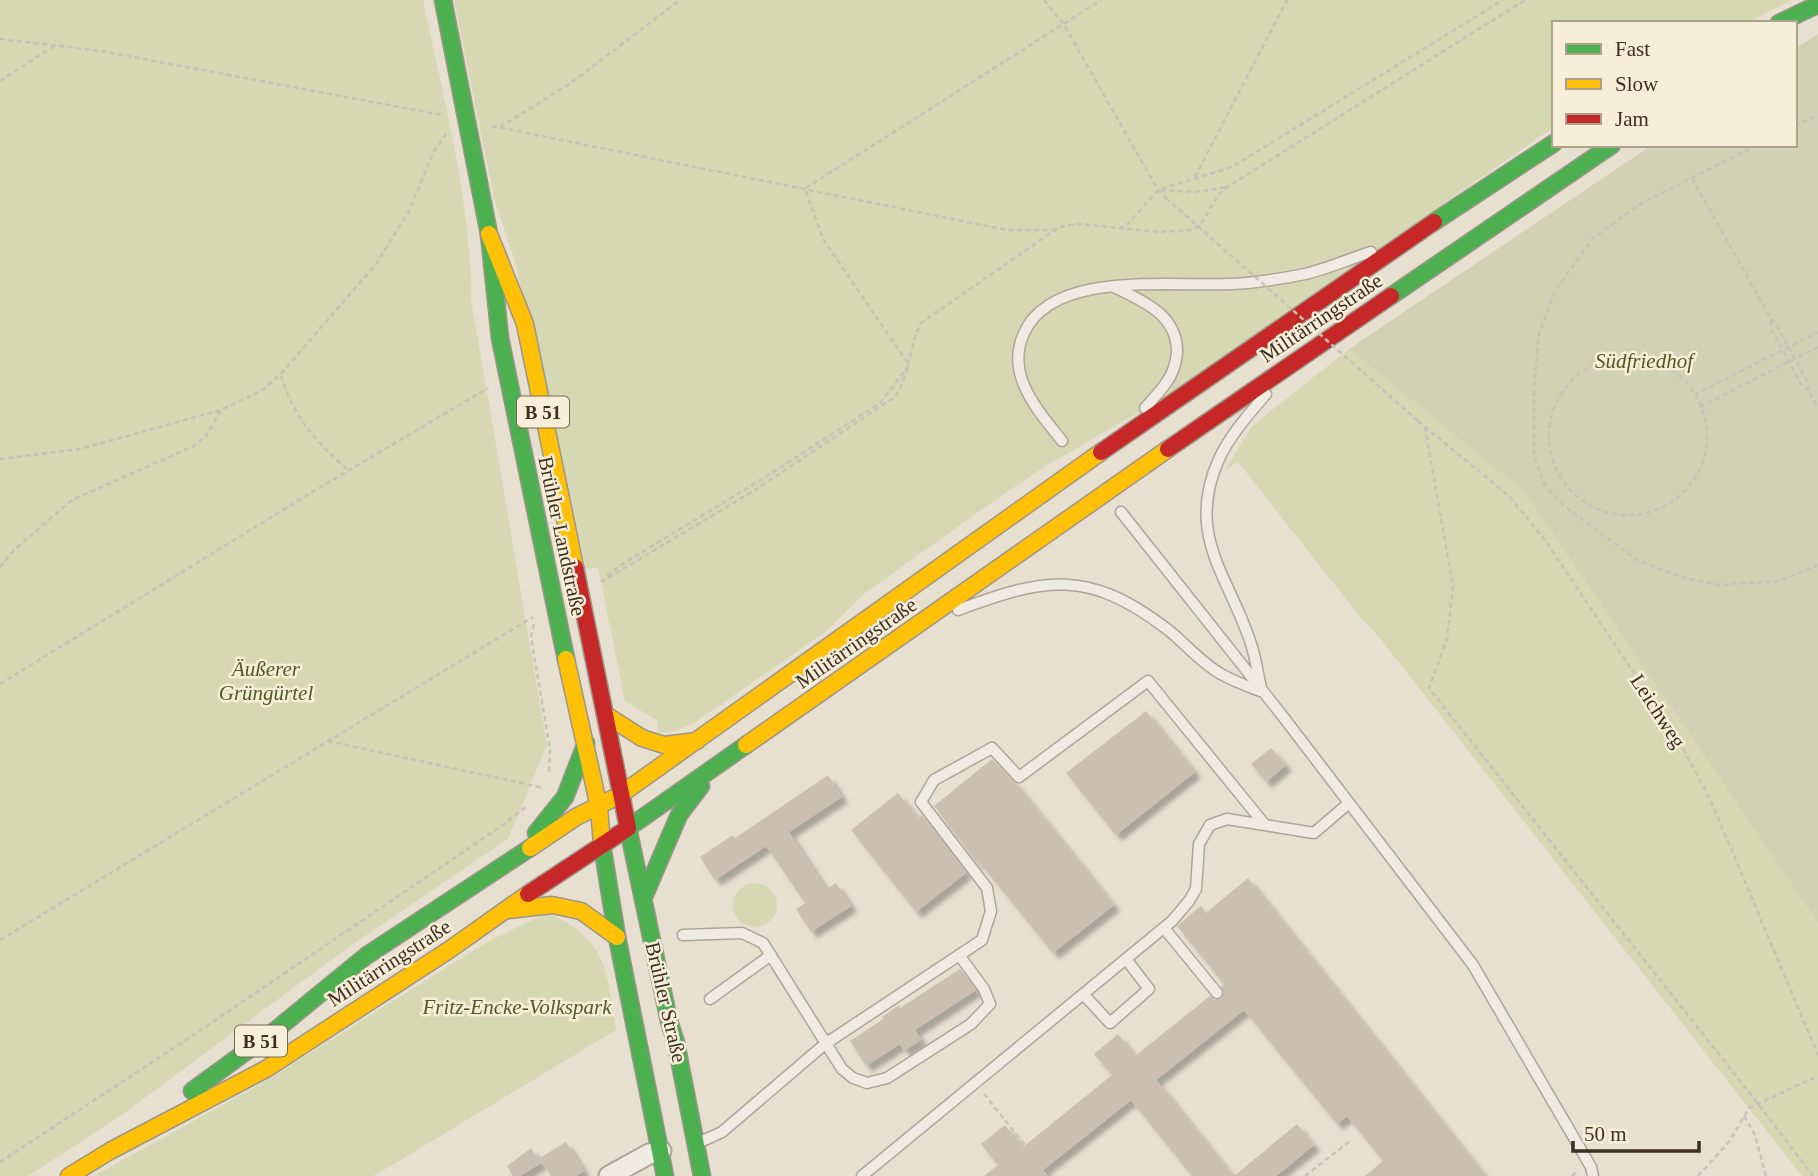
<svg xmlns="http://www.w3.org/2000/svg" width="1818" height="1176" font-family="'Times New Roman',serif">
  <defs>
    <filter id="shadow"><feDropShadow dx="6" dy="6" stdDeviation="2" flood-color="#0004"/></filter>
  </defs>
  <rect width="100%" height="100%" fill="#e7e0d1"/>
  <!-- green -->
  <path fill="#d6d7b3" d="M 0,0 L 423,0 C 443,98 471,199 471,299 L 547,745 L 508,839 L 353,944 L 116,1119 L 28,1176 L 0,1176 Z
    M 454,0 L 1792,0 L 1747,23 L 1554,23 L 1554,127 L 1162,399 L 1044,467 L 1001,496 L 864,594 L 824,633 L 694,723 L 675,731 L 658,733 L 658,721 L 625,701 L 598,567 L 586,569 L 514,258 L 494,198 Z
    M 1349,349 L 1525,493 L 1818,923 L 1818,1176 L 1802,1176 L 1379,637 L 1360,617 L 1238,462 L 1225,470 L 1252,426 Z
    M733 905a22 22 0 1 1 44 0a22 22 0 1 1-44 0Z
    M 547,913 C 609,939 606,971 616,1030 L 374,1176 L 94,1176 L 264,1082 L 487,942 Z"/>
  <!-- cemetery -->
  <path fill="#d1d1b3" d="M 1818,34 L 1818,923 L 1525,493 L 1349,349 L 1652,145 L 1795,145 L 1795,49 Z"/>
  <!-- building -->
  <path fill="#cbbfb2" filter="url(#shadow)" d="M 1146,711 L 1195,772 L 1116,835 L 1066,773 Z
    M 1271,748 L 1286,765 L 1266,782 L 1251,764 Z
    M 992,759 L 1016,784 L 1114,905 L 1053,953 L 980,863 L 978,864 L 934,806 Z
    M 828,775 L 842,797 L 789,832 L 826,889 L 836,883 L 851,906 L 811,932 L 796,909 L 805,903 L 766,846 L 715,880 L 700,857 L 733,835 L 735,838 Z
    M 898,793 L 918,819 L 922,815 L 966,873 L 916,912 L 851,830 Z
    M 1248,878 L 1485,1176 L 1365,1176 L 1383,1161 L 1347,1116 L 1337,1124 L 1244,1010 L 1156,1080 L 1233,1176 L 1192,1176 L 1131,1100 L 1043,1170 L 1048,1176 L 984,1176 L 998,1165 L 981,1144 L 1005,1125 L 1023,1147 L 1112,1075 L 1094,1054 L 1118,1034 L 1135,1056 L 1210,996 L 1215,1000 L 1222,998 L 1224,992 L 1221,987 L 1224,984 L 1177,926 L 1201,906 L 1206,913 Z
    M 960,969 L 976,990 L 915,1030 L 921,1040 L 904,1051 L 900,1044 L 866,1066 L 850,1041 L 883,1019 L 882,1017 L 899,1005 L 900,1008 Z
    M 1297,1124 L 1314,1145 L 1276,1176 L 1234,1176 Z
    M 566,1142 L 584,1171 L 576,1176 L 551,1176 L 540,1158 Z
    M 531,1148 L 541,1163 L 520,1176 L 513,1176 L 507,1166 Z"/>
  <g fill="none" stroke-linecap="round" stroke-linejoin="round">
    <defs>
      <path id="lane" d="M 1114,287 C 1143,301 1178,315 1177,353 C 1176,363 1172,375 1166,383 C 1160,392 1152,400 1145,408
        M 1062,441 C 1037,409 1005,375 1024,333 C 1055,265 1188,290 1247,283 C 1266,281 1286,278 1305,274 C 1327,269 1349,259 1371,252
        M 1121,512 L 1281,714 L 1473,965 L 1591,1167 L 1593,1176
        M 958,610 C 1046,577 1088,569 1167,629 C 1185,643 1201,663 1221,674 C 1233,681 1247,686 1260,691
        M 1261,688 C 1258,675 1256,660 1252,647 C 1231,578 1184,537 1219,459 C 1230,435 1249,414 1266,394
        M 1164,928 L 1217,993
        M 683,935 L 742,933 L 763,943 L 842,1069 L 853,1078 L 867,1083 L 887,1078 L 971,1024 L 990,1004 L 984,989 L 959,955
        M 1083,994 L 1110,1023 L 1149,989 L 1126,959
        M 710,999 L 771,955
        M 698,1143 L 722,1132 L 825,1044 L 982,940 L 991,911 L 987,888 L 921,802 L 934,780 L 992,748 L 1019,777 L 1148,681 L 1265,825
        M 862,1176 L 1172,921 L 1189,901 L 1196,889 L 1199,844 L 1210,825 L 1227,819 L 1314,833 L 1349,803"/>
      <path id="street" d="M 609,1176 L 649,1154 L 661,1151"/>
      <path id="fast" d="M 443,0 L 489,234 L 500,338 L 566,659
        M 1779,23 L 1815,6
        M 1434,222 L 1554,143
        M 1391,296 L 1612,145
        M 536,833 L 565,797 L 586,743
        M 602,845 L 617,937 L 665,1176
        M 643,899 L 679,815 L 701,786
        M 192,1091 L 277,1029 L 366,956 L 530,848
        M 702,1176 L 676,1043 L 669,1021 L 628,828 L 746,745"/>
      <path id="slow" d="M 489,234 L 525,324 L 575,567
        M 566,659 L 599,807 L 602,845
        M 606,715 L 642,738 L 664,745 L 697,741
        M 746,745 L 1168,449
        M 620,795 L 1101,452
        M 530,848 L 576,817 L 614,798
        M 508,910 L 552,905 L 581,911 L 617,937
        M 69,1176 L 110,1151 L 266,1069 L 449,950 L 528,894"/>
      <path id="jam" d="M 1168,449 L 1391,296
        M 1101,452 L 1434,222
        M 528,894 L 628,828 L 575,567"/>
    </defs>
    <!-- lane casing -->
    <use href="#lane" stroke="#ada599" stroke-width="13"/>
    <!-- street casing -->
    <use href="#street" stroke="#ada599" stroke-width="23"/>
    <!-- fast casing -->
    <use href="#fast" stroke="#9c958a" stroke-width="19"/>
    <!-- slow casing -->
    <use href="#slow" stroke="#9c958a" stroke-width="19"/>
    <!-- jam casing -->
    <use href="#jam" stroke="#9c958a" stroke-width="19"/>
    <!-- path -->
    <path stroke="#c8c2b9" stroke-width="2.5" stroke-dasharray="5 3.5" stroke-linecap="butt" d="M 1044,0 L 1063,23 L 1158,190 L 1166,198
      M 0,39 L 101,51 L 442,115
      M 0,81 L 56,45
      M 492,126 L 1007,230 L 1053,230
      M 1795,126 L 1818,115
      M 500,127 L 571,83 L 680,0
      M 1757,145 L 1642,203 L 1593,238 L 1556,289 L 1539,333 L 1534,389 L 1534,455 L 1544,484 L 1563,505 L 1637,560 L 1681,577 L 1719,585 L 1780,581 L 1818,565
      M 1195,177 L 1287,0
      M 1692,178 L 1771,319 L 1776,324 L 1808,383 L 1808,390 L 1818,408
      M 806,188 L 1101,0
      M 1161,190 L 1196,192 L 1227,187
      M 1119,229 L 1129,223 L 1158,190 L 1232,167 L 1503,0
      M 1771,321 L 1770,327 L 1803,387 L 1808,390
      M1549 436a79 79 0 1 1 158 0a79 79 0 1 1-158 0Z
      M 281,376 C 294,418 316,442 349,471
      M 1694,395 L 1818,332
      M 1700,407 L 1818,347
      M 1418,421 L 1509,496 L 1545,540 L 1678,739 L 1710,799 L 1818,1055
      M 1425,427 L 1453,587 L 1447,639 L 1429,688 L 1759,1105 L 1813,1176
      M 0,459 L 80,449 L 221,410 L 261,391 L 280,375 L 376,264 L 409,211 L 434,151 L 446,134
      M 0,567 L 14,550 L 72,500 L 194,446 L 207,435 L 221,410
      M 607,576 L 621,565 L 764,478 L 880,403 L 909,365 L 823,239 L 805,189
      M 601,582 L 755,490 L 895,397 C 910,374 909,346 921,323 L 1055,230 L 1066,225 L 1080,224 L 1156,232 L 1193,230 L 1203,221 L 1218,195 L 1229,186 L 1525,0
      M 534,624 L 531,637 L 550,749 L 549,773
      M 0,684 L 309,494 L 488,388
      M 328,741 L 544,788
      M 0,940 L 533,617
      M 984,1094 L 1028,1149
      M 1744,1116 L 1755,1135 L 1766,1176
      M 0,1162 L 201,1030 L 500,827 L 526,807
      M 1305,1176 L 1350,1141
      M 1572,1176 L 1578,1171
      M 1698,1176 L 1729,1142 L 1749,1108 L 1818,1076"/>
    <!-- lane -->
    <use href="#lane" stroke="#efebe3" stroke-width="10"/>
    <!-- street -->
    <use href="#street" stroke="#efebe3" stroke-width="19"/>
    <!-- fast -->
    <use href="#fast" stroke="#4caf50" stroke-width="16"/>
    <!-- slow -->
    <use href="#slow" stroke="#ffc107" stroke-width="16"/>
    <!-- jam -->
    <use href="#jam" stroke="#c62828" stroke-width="16"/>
    <!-- path-bridge -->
    <path stroke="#c8c2b9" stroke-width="2.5" stroke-dasharray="5 3.5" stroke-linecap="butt" d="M 1166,198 L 1418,421"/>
  </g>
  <g text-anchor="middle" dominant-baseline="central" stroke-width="5" stroke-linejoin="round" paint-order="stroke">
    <!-- shield labels -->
    <g fill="#f7eed8" stroke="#756857" stroke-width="2">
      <rect x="517" y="396.5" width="52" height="31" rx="5"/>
      <rect x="235" y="1025.5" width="52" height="31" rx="5"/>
    </g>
    <g font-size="19" font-weight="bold" fill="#3d2e20">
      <text x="543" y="412">B 51</text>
      <text x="261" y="1041">B 51</text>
    </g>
    <!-- street labels -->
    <g font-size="21" fill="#3d2e20" stroke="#f7eed8">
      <text transform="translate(1321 318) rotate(-34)">Militärringstraße</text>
      <text transform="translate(562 536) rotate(78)">Brühler Landstraße</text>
      <text transform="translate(856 643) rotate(-35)">Militärringstraße</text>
      <text transform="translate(1658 711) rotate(57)">Leichweg</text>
      <text transform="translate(389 963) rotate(-33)">Militärringstraße</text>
      <text transform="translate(666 1002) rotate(77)">Brühler Straße</text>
    </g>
    <!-- park labels -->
    <g font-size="21" font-style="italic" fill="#4d5a26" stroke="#f7eed8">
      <text x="1644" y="361">Südfriedhof</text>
      <text x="266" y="669">Äußerer<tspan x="266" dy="24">Grüngürtel</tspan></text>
      <text x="517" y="1007">Fritz-Encke-Volkspark</text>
    </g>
  </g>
  <!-- legend -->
  <rect x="1552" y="21" width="245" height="126" fill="#f7eed8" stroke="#ada18e" stroke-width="2"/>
  <rect x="1566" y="44" width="35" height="10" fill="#4caf50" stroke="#ada18e" stroke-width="2"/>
  <text x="1615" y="56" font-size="21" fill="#3d2e20">Fast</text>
  <rect x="1566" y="79" width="35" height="10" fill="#ffc107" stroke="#ada18e" stroke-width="2"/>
  <text x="1615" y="91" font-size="21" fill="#3d2e20">Slow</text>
  <rect x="1566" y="114" width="35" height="10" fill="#c62828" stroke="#ada18e" stroke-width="2"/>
  <text x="1615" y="126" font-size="21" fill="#3d2e20">Jam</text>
  <!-- scale -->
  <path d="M1573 1141v10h126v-10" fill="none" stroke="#3d2e20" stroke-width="3.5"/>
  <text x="1584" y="1141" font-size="21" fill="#3d2e20" stroke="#f7eed8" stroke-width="5" paint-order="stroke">50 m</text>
</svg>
